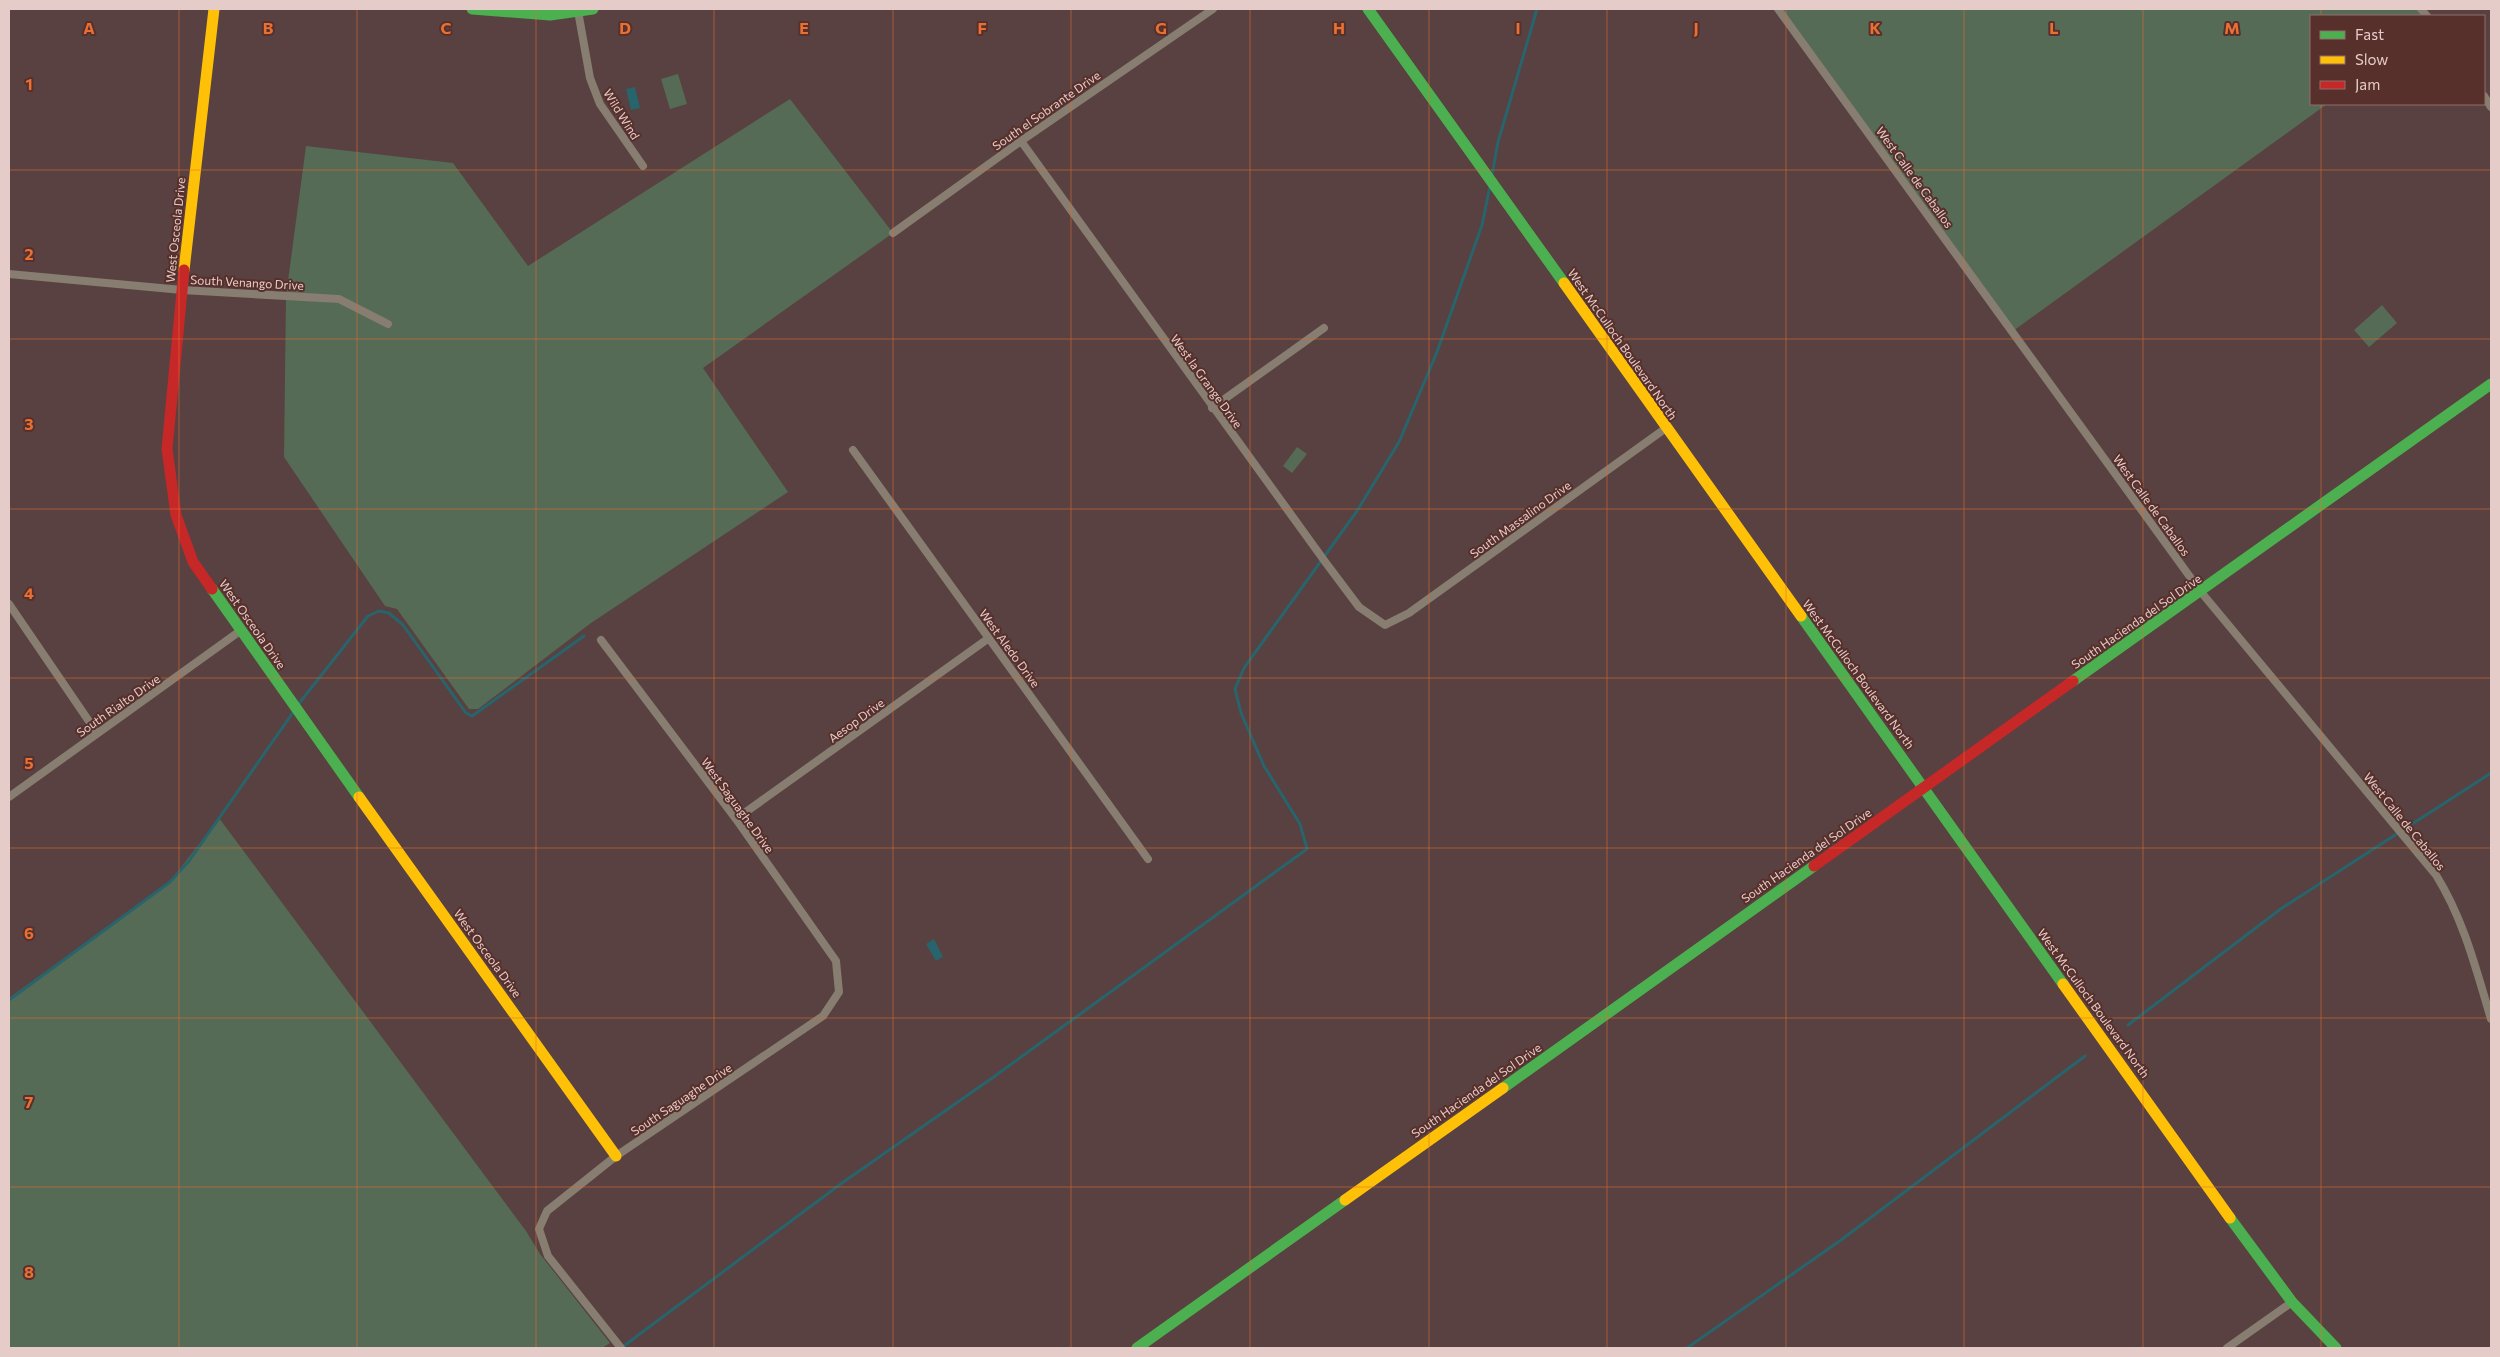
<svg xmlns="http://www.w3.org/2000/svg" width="2500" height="1357" font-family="Commissioner,sans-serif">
  <rect width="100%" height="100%" fill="#584140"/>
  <!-- green -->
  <path fill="#566b55" d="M 1778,9 L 2421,9 L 2427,16 L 2311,16 L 2311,104 L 2327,104 L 2013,331 Z
    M 678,74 L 687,104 L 670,109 L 661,79 Z
    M 790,99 L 893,233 L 703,368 L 788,492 L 591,623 L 478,709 L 469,709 L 397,609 L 385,606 L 284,457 L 286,296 L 306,146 L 453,163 L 528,266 Z
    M 2382,305 L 2397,323 L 2369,347 L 2354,330 Z
    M 1297,447 L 1307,454 L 1292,473 L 1283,466 Z
    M 219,818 L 526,1231 L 540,1254 L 610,1343 L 602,1348 L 9,1348 L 9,998 L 170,882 Z"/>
  <!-- water -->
  <path fill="#27646c" d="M 635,87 L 640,108 L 631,110 L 626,89 Z
    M 934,939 L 943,957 L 936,961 L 926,944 Z"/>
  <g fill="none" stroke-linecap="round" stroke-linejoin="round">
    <!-- stream -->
    <path stroke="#27646c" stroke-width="3" d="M 1492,175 L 1498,142 L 1537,9
      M 297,706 L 368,616 L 379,611 L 389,613 L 403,625 L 466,713 L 472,716 L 584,636
      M 9,1000 L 170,882 L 189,861 L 294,711
      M 2128,1025 L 2282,908 L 2491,773
      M 621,1348 L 842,1183 L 995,1076 L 1307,849 L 1300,824 L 1264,766 L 1241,713 L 1235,689 L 1244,668 L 1357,511 L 1399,442 L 1437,352 L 1482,225 L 1490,186
      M 1687,1348 L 1841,1240 L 2085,1056"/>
    <!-- street -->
    <path stroke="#877d70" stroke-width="8" d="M 1778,9 L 2201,592 L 2436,875 C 2464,920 2476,969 2491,1019
      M 2421,9 L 2427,16
      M 578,11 L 590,78 L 600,104 L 643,166
      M 2484,96 L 2491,107
      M 1021,141 L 1326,563 L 1359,607 L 1385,625 L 1409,613 L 1666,428
      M 893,233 L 1021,141 L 1213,9
      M 9,274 L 182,290 L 339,299 L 388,324
      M 1212,408 L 1324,328
      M 853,450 L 1148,859
      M 9,604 L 97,733
      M 601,640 L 736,819 L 836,961 L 839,992 L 823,1016 L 616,1156 L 547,1211 L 539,1229 L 548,1256 L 621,1348
      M 9,797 L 240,631
      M 736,819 L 989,638
      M 2227,1348 L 2292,1302"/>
    <!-- fast -->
    <path stroke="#4caf50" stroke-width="11" d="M 472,9 L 550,15 L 593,9
      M 1368,9 L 1564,283
      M 212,589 L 359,797
      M 1801,616 L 2063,984
      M 2073,681 L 2491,384
      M 1503,1088 L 1814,866
      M 2230,1218 L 2292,1302 L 2336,1348
      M 1137,1348 L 1345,1200"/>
    <!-- slow -->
    <path stroke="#ffc107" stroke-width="11" d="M 184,270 L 214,9
      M 1564,283 L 1801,616
      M 359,797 L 616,1156
      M 2063,984 L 2230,1218
      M 1345,1200 L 1503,1088"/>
    <!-- jam -->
    <path stroke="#c62828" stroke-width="11" d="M 184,270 L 167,449 L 176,515 L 193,562 L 212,589
      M 1814,866 L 2073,681"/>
  </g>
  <!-- grid -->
  <path fill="none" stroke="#e87032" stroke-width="1" stroke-opacity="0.55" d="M 179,9 L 179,1348M 357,9 L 357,1348M 536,9 L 536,1348M 714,9 L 714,1348M 893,9 L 893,1348M 1071,9 L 1071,1348M 1250,9 L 1250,1348M 1429,9 L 1429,1348M 1607,9 L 1607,1348M 1786,9 L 1786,1348M 1964,9 L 1964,1348M 2143,9 L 2143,1348M 2321,9 L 2321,16M 2321,104 L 2321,1348M 9,170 L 2491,170M 9,339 L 2491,339M 9,509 L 2491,509M 9,678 L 2491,678M 9,848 L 2491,848M 9,1018 L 2491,1018M 9,1187 L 2491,1187"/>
  <g text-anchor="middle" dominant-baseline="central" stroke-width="4" stroke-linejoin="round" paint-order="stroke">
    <!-- street labels -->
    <g font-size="12" fill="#e6ccc9" stroke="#572f2b">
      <text transform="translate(1046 110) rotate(-35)">South el Sobrante Drive</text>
      <text transform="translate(622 114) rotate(58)">Wild Wind</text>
      <text transform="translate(1915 177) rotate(54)">West Calle de Caballos</text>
      <text transform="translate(175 230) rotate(-84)">West Osceola Drive</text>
      <text transform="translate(247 282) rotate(3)">South Venango Drive</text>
      <text transform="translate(1623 344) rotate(55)">West McCulloch Boulevard North</text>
      <text transform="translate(1207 381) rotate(54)">West la Grange Drive</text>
      <text transform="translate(2152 505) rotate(54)">West Calle de Caballos</text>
      <text transform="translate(1520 519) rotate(-36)">South Massalino Drive</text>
      <text transform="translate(2136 621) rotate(-35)">South Hacienda del Sol Drive</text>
      <text transform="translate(253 624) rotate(55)">West Osceola Drive</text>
      <text transform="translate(1010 648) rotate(54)">West Aledo Drive</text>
      <text transform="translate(1859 674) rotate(54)">West McCulloch Boulevard North</text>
      <text transform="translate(118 705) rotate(-35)">South Rialto Drive</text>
      <text transform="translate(856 720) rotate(-36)">Aesop Drive</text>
      <text transform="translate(738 805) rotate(54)">West Saguaghe Drive</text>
      <text transform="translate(2405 821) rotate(51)">West Calle de Caballos</text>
      <text transform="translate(1806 855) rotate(-35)">South Hacienda del Sol Drive</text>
      <text transform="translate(488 953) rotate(54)">West Osceola Drive</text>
      <text transform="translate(2094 1003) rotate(54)">West McCulloch Boulevard North</text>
      <text transform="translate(1476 1090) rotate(-35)">South Hacienda del Sol Drive</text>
      <text transform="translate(681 1099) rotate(-34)">South Saguaghe Drive</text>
    </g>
  </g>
  <g font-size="16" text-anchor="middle" font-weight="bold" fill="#e87032" stroke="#572f2b" stroke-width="4" stroke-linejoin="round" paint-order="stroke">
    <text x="89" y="34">A</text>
    <text x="268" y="34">B</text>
    <text x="446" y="34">C</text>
    <text x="625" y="34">D</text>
    <text x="804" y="34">E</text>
    <text x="982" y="34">F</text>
    <text x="1161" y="34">G</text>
    <text x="1339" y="34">H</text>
    <text x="1518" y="34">I</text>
    <text x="1696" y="34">J</text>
    <text x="1875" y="34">K</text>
    <text x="2054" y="34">L</text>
    <text x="2232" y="34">M</text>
    <text x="29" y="90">1</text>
    <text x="29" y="260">2</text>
    <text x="29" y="430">3</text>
    <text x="29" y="599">4</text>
    <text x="29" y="769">5</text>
    <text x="29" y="939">6</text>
    <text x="29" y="1108">7</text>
    <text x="29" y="1278">8</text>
  </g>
  <!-- border -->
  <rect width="2500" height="1357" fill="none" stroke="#e6ccc9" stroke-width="20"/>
  <!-- legend -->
  <rect x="2310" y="15" width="175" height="90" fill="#572f2b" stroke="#906e6a"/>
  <rect x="2320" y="31" width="25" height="8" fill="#4caf50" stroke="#906e6a"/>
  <text x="2355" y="40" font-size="15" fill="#e6ccc9">Fast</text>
  <rect x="2320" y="56" width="25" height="8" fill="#ffc107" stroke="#906e6a"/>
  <text x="2355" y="65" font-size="15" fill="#e6ccc9">Slow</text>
  <rect x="2320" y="81" width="25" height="8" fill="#c62828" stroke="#906e6a"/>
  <text x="2355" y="90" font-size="15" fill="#e6ccc9">Jam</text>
</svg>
